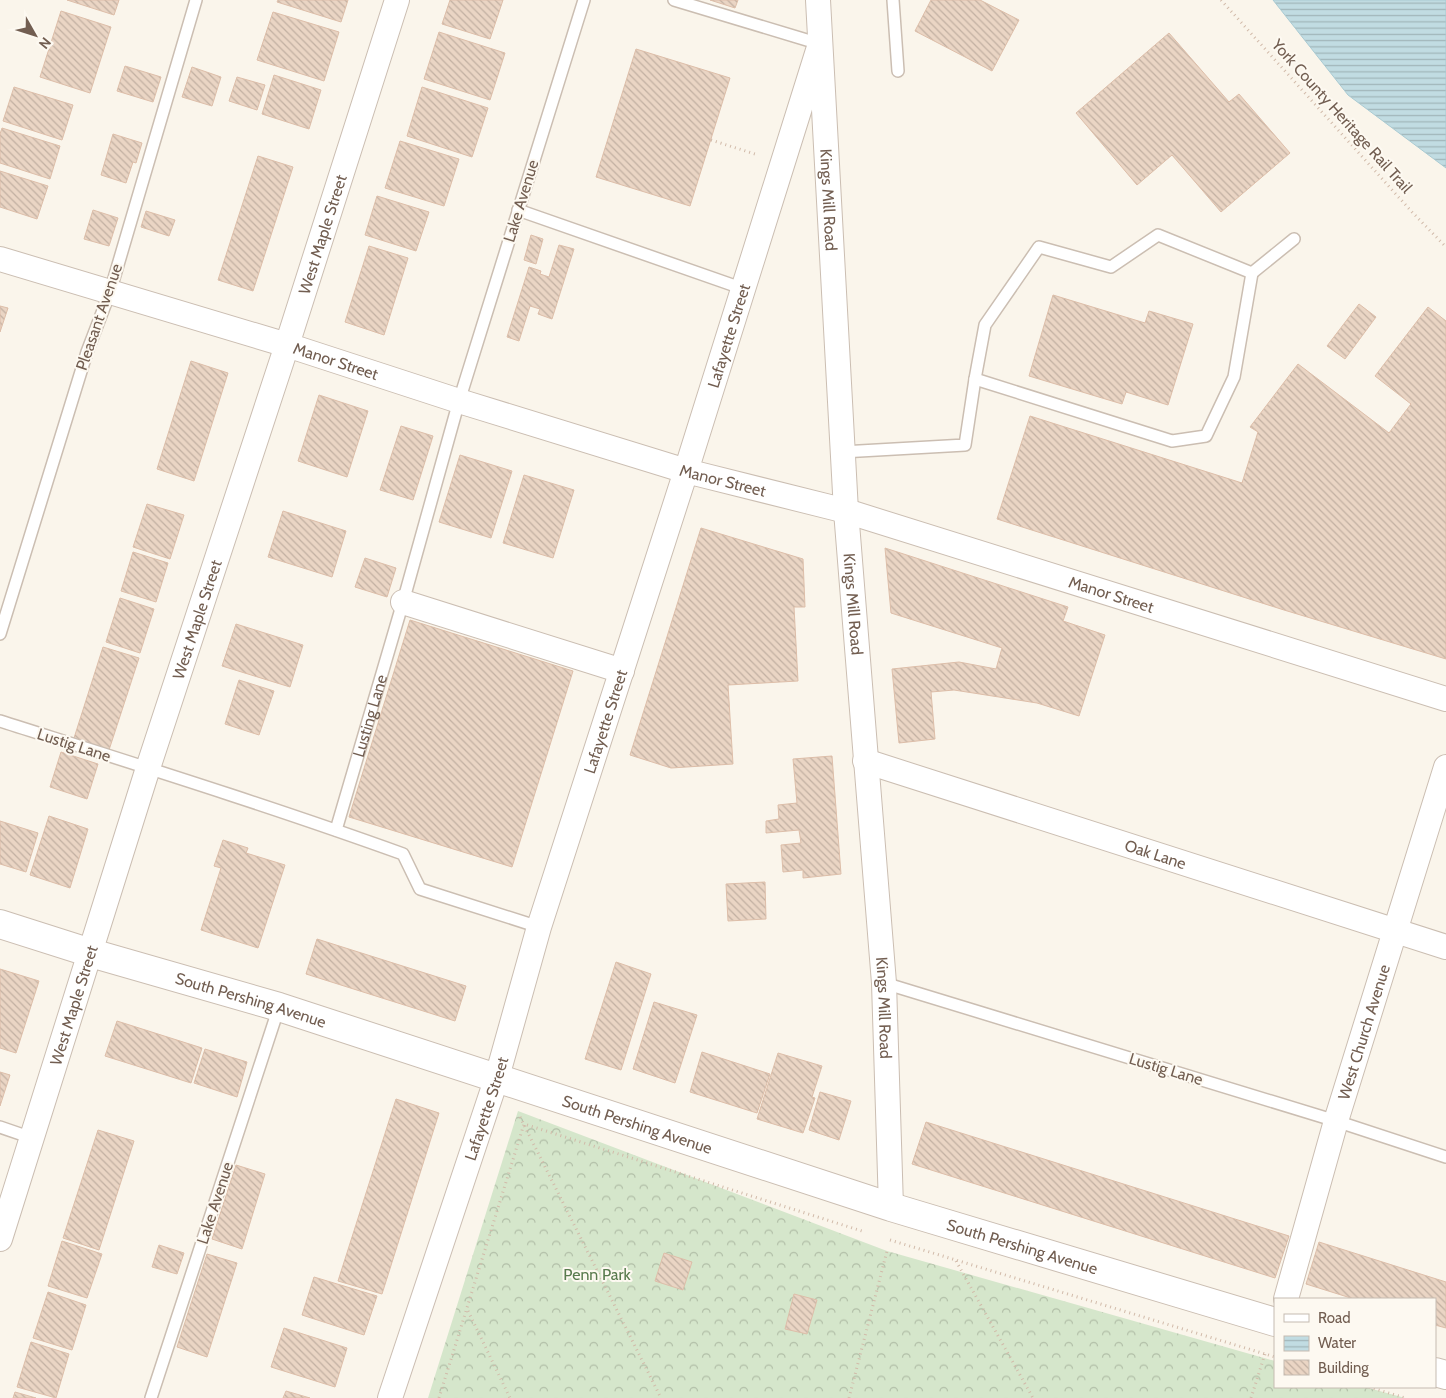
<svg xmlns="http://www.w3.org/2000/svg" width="1446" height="1398" font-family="Cabin,sans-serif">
  <defs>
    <pattern id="forest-crowns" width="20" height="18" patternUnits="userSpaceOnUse" patternTransform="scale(1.25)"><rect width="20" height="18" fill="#d5e6cb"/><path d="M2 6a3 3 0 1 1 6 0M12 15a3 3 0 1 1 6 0" fill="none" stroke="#b1bea7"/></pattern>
    <pattern id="water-rules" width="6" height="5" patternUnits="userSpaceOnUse" patternTransform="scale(1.25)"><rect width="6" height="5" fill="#c1dce2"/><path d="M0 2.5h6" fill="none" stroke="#a1b6ba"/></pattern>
    <pattern id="building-back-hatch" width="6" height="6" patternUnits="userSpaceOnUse" patternTransform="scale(1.25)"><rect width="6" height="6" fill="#ead5c4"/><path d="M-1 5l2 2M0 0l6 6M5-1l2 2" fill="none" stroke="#c2b0a2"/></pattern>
  </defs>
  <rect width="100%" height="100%" fill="#faf5eb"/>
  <!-- forest -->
  <path fill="url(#forest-crowns)" d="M 518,1111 L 887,1251 L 1275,1361 L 1275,1387 L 1365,1387 L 1405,1398 L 428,1398 Z"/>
  <!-- water -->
  <path fill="url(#water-rules)" stroke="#a9cad2" d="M 1273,0 L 1446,0 L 1446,168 L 1348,95 Z"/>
  <!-- building -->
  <path fill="url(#building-back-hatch)" stroke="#ddbea9" d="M 67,0 L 119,0 L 114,15 Z
    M 278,0 L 348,0 L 341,22 L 277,2 Z
    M 450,0 L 503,0 L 490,39 L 442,24 Z
    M 710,0 L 738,0 L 735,8 Z
    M 931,0 L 980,0 L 1019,20 L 992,71 L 915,31 Z
    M 61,11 L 111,27 L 90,93 L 40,77 Z
    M 273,12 L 339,32 L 324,81 L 257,60 Z
    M 439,32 L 505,53 L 490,100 L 424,79 Z
    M 1169,33 L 1229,102 L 1239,94 L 1290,153 L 1221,212 L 1172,155 L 1137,185 L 1076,113 Z
    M 636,49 L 730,78 L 690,206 L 596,177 Z
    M 125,66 L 161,77 L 153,102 L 117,91 Z
    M 192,67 L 221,77 L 212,106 L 182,97 Z
    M 274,75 L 321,90 L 309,129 L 262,114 Z
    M 237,77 L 265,85 L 257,110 L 229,101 Z
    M 14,87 L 73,105 L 62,140 L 3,121 Z
    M 422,87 L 488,108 L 472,157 L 407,136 Z
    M 2,128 L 60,146 L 50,179 L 0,163 L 0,134 Z
    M 113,134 L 142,143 L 136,163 L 133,162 L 126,183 L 101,175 Z
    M 400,141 L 459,159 L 444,206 L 385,188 Z
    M 258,156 L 293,167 L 253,291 L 218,280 Z
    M 0,171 L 48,186 L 37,219 L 0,207 Z
    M 377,196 L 429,212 L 416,251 L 365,235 Z
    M 93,210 L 118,218 L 109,246 L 84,239 Z
    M 146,211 L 175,220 L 169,236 L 141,227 Z
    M 531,235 L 543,239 L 536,264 L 524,260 Z
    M 559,245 L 574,249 L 552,319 L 538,314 L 540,309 L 530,306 L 519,341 L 507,337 L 529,267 L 541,271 L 540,274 L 549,277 Z
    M 369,246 L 408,258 L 384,335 L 345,322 Z
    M 1053,295 L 1145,323 L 1149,311 L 1193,324 L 1168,405 L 1126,392 L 1122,404 L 1029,376 Z
    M 1359,304 L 1376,317 L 1345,359 L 1327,346 Z
    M 0,306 L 8,308 L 0,332 Z
    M 1428,307 L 1446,321 L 1446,659 L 1284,610 L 997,519 L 1030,416 L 1242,483 L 1258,432 L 1250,427 L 1298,364 L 1389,433 L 1411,404 L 1375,376 Z
    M 191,361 L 228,373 L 194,481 L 157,469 Z
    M 319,395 L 368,411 L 347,477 L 298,461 Z
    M 401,426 L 433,436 L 413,500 L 380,490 Z
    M 460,455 L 512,471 L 491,538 L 439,522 Z
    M 524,475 L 574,490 L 553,558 L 503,543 Z
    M 147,504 L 184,515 L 170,559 L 133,547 Z
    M 283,511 L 346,531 L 332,577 L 268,557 Z
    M 701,528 L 803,559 L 805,607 L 794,607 L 798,681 L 728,685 L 733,764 L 671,768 L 630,755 Z
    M 885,548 L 1068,607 L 1063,621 L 1105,635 L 1079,716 L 1037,703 L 954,690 L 931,692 L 935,739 L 899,743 L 892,669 L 959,662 L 996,669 L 1002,648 L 891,613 Z
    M 133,552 L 168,563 L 156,602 L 121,591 Z
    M 365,558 L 396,568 L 387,597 L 355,587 Z
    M 120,598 L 154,609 L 140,653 L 106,642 Z
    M 410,620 L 573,671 L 512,867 L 349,817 Z
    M 236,624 L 303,645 L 290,687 L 222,666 Z
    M 103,647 L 139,658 L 109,750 L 74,738 Z
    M 239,680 L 274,691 L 259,735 L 225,724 Z
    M 61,752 L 98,764 L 87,799 L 50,787 Z
    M 832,756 L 841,874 L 803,878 L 803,870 L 783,872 L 781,845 L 801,843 L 799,830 L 766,833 L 766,821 L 779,819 L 778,805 L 797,803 L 793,759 Z
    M 49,816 L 88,829 L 70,888 L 30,875 Z
    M 0,821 L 38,833 L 26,872 L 0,864 Z
    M 223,840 L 248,848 L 246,853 L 285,865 L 258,948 L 201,930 L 221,868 L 214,866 Z
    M 765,882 L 766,919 L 728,921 L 726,884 Z
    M 317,939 L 466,986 L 455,1021 L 306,974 Z
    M 616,962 L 651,974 L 621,1070 L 585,1059 Z
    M 0,969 L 39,981 L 16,1053 L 0,1048 Z
    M 654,1002 L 697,1015 L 675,1083 L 633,1069 Z
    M 117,1021 L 202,1048 L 191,1083 L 105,1056 Z
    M 205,1049 L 247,1062 L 237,1097 L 194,1083 Z
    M 702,1052 L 770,1074 L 757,1113 L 690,1092 Z
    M 778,1053 L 822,1066 L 812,1097 L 815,1098 L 803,1133 L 757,1119 Z
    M 0,1072 L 10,1075 L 0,1106 Z
    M 820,1092 L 851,1101 L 839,1140 L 809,1130 Z
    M 396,1099 L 439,1113 L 382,1294 L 338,1281 Z
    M 926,1122 L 1289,1236 L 1275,1278 L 912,1164 Z
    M 98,1130 L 134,1141 L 99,1250 L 63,1238 Z
    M 236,1165 L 265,1174 L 242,1249 L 212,1239 Z
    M 62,1241 L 102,1254 L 87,1298 L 48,1286 Z
    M 1319,1242 L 1446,1282 L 1446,1328 L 1435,1325 L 1435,1299 L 1354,1299 L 1306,1284 Z
    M 159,1245 L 184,1253 L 177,1274 L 152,1267 Z
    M 664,1253 L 692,1262 L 683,1290 L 655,1281 Z
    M 207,1254 L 237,1263 L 207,1357 L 177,1347 Z
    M 314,1277 L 377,1296 L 364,1335 L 302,1315 Z
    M 48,1292 L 86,1305 L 72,1350 L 33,1338 Z
    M 794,1294 L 817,1300 L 807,1334 L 785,1329 Z
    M 284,1328 L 347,1348 L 335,1387 L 271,1367 Z
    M 31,1342 L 69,1354 L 56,1398 L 17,1387 Z
    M 286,1391 L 310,1398 L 283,1398 Z
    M 15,1392 L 36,1398 L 13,1398 Z"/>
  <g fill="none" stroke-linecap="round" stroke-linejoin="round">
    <defs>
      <g id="service">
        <path d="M 674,0 L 820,44"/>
        <path d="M 893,0 L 898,71"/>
        <path d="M 518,210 L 744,289"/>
        <path d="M 975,379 L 1172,441 L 1206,436 L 1234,377 L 1252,273"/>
        <path d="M 842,452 L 965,445 L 975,379 L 985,325 L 1039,247 L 1111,267 L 1158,235 L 1252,273 L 1294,239"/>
        <path d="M 0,634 L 87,352 L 110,292 L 196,0"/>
        <path d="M 0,721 C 135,764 270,806 403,854 L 420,889 L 539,927"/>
        <path id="s1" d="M 336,830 L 403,602 L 459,401 L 584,0"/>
        <path d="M 884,983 L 1336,1121 L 1446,1157"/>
        <path d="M 0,1127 L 32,1138"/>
        <path d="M 151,1398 L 279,1007"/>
      </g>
      <g id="minor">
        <path id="s2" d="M 818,0 L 846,511 L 884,983 L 891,1207"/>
        <path id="s3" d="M 0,259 L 287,345 L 459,401 L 686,471 L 846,511 L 1446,699"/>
        <path d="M 403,602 L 622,671"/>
        <path id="s4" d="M 865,761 L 1446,947"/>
        <path id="s5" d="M 0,1239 L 148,768 L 287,345 L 397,0"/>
        <path id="s6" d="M 1286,1299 L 1336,1121 L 1446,767"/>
        <path id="s7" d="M 390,1398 L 497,1077 L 539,927 L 686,471 L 820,44"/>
      </g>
      <g id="tertiary">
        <path id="s8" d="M 0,924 L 91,953 L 279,1007 L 891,1207 L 1275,1322"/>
        <path d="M 1435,1372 L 1446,1375"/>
      </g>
    </defs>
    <!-- service casing -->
    <use href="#service" stroke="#cbbeb2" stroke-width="14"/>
    <!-- minor casing -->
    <use href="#minor" stroke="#cbbeb2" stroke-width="26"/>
    <!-- tertiary casing -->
    <use href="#tertiary" stroke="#cbbeb2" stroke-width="30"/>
    <!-- path -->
    <path stroke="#d1baa9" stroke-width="3" stroke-dasharray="1 4" stroke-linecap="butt" d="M 1221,0 L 1412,212 L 1446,247
      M 711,140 L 758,155
      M 520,1117 L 661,1398
      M 890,1240 L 1275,1357
      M 956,1261 L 1033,1398
      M 468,1311 L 510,1398
      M 1369,1387 L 1405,1398
      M 439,1398 L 524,1124 L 865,1232
      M 849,1398 L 887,1251
      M 1251,1398 L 1265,1354"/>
    <!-- service -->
    <use href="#service" stroke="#fff" stroke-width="11"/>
    <!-- minor -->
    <use href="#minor" stroke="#fff" stroke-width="24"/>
    <!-- tertiary -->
    <use href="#tertiary" stroke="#fff" stroke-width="28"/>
  </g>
  <g text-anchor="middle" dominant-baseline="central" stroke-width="4" stroke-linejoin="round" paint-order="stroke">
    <!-- street labels -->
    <g font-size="16" fill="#725e51" stroke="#fdf9f1">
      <text transform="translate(1342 116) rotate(48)">York County Heritage Rail Trail</text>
      <text stroke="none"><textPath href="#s2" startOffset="200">Kings Mill Road</textPath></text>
      <text transform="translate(521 201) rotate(-73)">Lake Avenue</text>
      <text stroke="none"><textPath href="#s5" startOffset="1055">West Maple Street</textPath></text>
      <text transform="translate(99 317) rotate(-71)">Pleasant Avenue</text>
      <text stroke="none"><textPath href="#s7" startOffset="1115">Lafayette Street</textPath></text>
      <text stroke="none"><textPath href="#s3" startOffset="351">Manor Street</textPath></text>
      <text stroke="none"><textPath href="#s3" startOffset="756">Manor Street</textPath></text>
      <text stroke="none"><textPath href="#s3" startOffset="1161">Manor Street</textPath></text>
      <text stroke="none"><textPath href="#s2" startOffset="605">Kings Mill Road</textPath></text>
      <text stroke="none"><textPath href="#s5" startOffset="650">West Maple Street</textPath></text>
      <text stroke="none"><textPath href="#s1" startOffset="119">Lusting Lane</textPath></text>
      <text stroke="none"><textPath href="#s7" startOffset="710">Lafayette Street</textPath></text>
      <text transform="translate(74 745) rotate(18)">Lustig Lane</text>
      <text stroke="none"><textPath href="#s4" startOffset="305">Oak Lane</textPath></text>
      <text stroke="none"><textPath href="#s8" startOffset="262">South Pershing Avenue</textPath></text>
      <text stroke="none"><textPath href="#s5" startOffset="245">West Maple Street</textPath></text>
      <text stroke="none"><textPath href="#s2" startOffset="1010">Kings Mill Road</textPath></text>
      <text stroke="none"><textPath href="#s6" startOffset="278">West Church Avenue</textPath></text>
      <text transform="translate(1166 1069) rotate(17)">Lustig Lane</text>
      <text stroke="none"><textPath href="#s7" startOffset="305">Lafayette Street</textPath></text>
      <text stroke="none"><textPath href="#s8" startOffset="668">South Pershing Avenue</textPath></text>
      <text transform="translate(215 1203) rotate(-72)">Lake Avenue</text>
      <text stroke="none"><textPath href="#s8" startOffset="1072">South Pershing Avenue</textPath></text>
    </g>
    <!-- park labels -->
    <g font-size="16" fill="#597b4e" stroke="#fdf9f1">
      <text x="597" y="1274">Penn Park</text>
    </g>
  </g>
  <!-- legend -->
  <rect x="1274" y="1298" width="162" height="90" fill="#fdf9f1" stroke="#c5bbb1"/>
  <rect x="1284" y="1314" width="25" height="8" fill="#ffffff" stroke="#c5bbb1"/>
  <text x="1318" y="1323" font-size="15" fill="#725e51">Road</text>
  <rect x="1284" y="1336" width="25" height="15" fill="url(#water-rules)" stroke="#c5bbb1"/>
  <text x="1318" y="1348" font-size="15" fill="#725e51">Water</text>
  <rect x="1284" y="1360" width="25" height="15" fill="url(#building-back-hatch)" stroke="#c5bbb1"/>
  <text x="1318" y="1373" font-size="15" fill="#725e51">Building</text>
  <!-- north arrow -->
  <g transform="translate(35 35) rotate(129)" stroke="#fdf9f1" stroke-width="4" paint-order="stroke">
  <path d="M0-4L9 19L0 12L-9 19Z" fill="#725e51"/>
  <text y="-8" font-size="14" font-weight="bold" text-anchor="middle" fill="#725e51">N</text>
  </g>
</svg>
